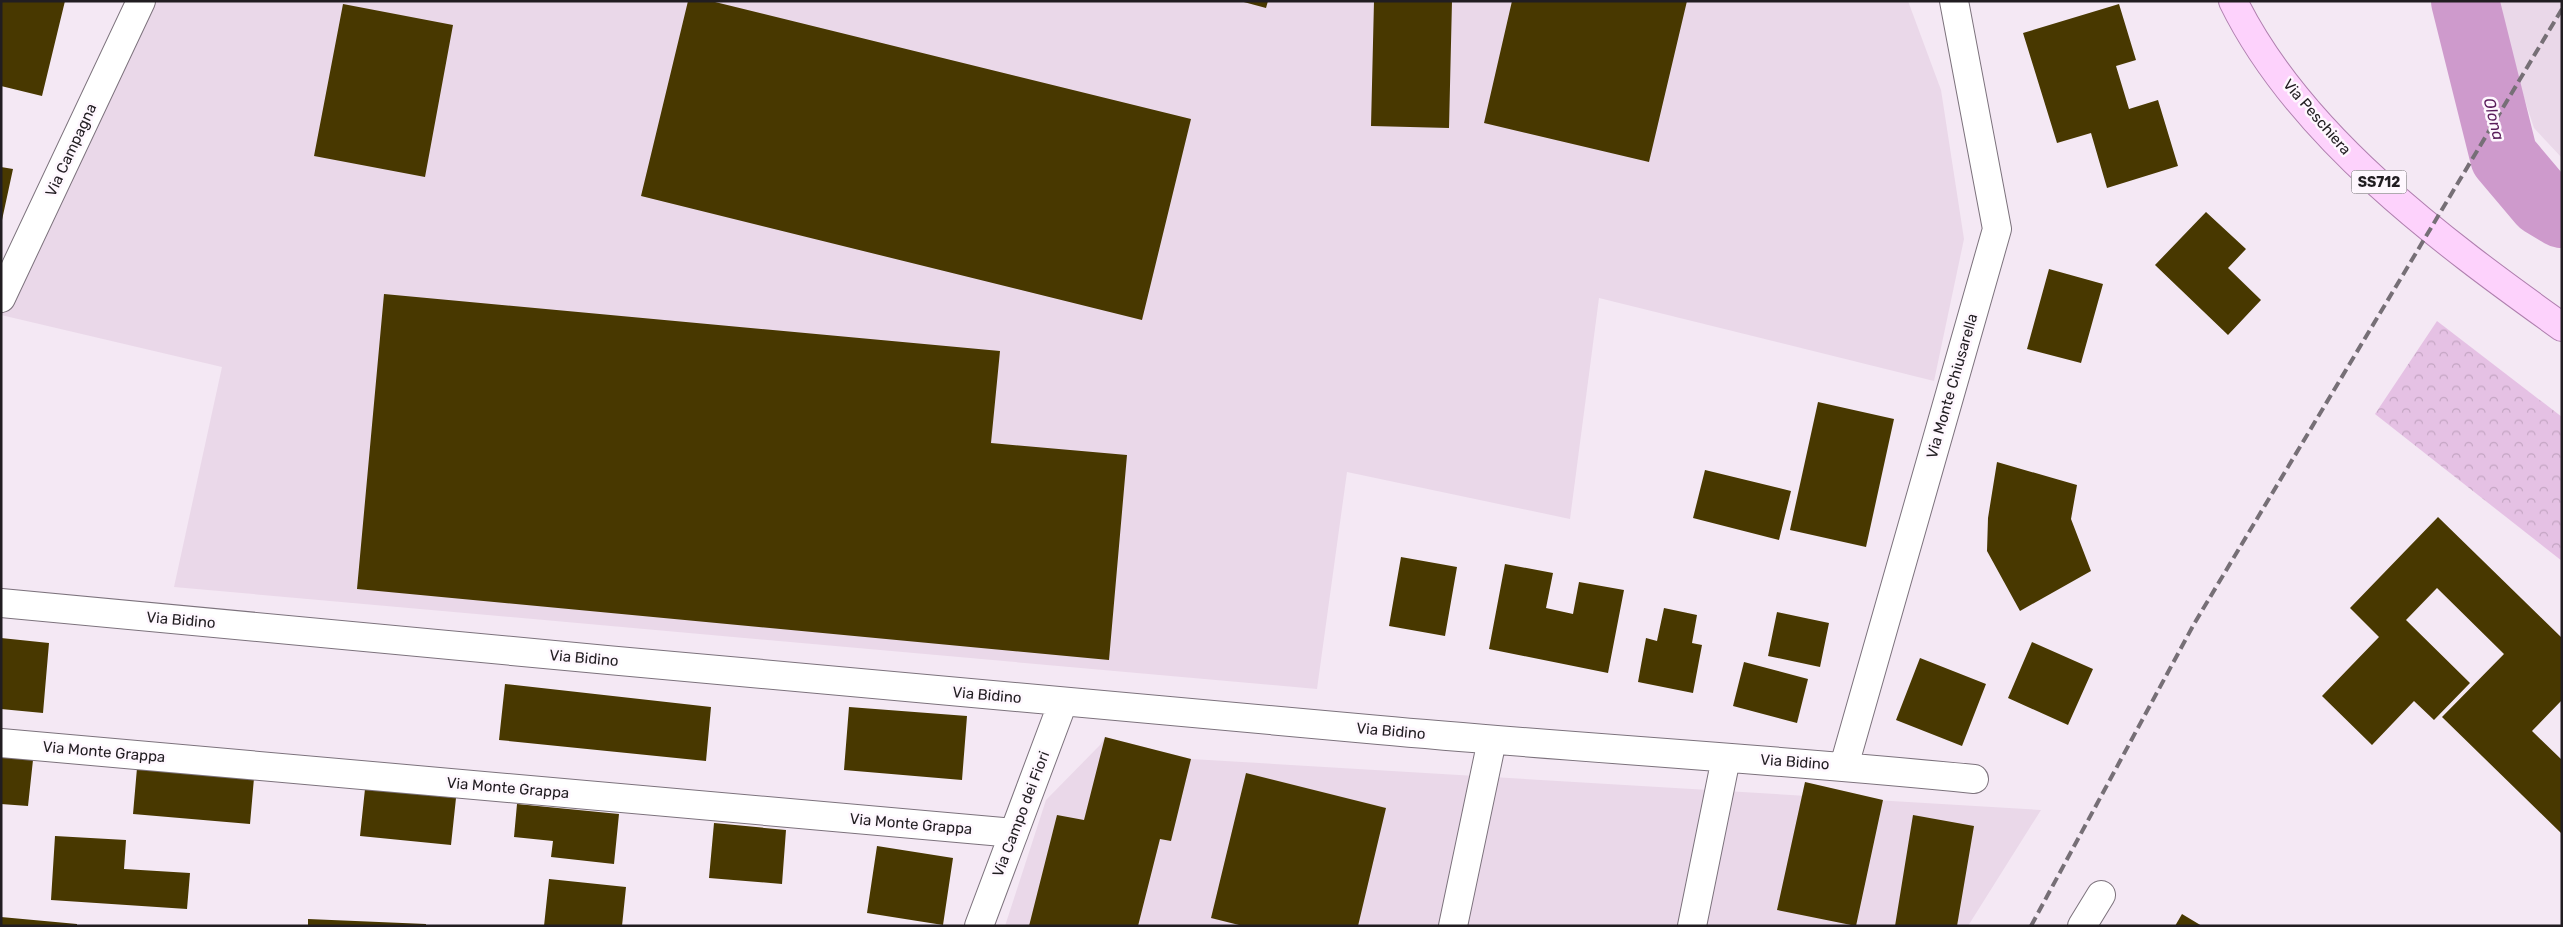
<svg xmlns="http://www.w3.org/2000/svg" width="2563" height="927" font-family="Rubik,sans-serif">
  <defs>
    <pattern id="forest-crowns" width="20" height="18" patternUnits="userSpaceOnUse" patternTransform="scale(1.25)"><rect width="20" height="18" fill="#e5c1e4"/><path d="M2 6a3 3 0 1 1 6 0M12 15a3 3 0 1 1 6 0" fill="none" stroke="#c4a5c3"/></pattern>
  </defs>
  <rect width="100%" height="100%" fill="#f4e8f4"/>
  <!-- built -->
  <path fill="#ead8e9" d="M 145,1 L 1908,1 L 1941,90 L 1964,239 L 1934,381 L 1599,298 L 1570,519 L 1347,472 L 1317,689 L 174,587 L 222,367 L 1,315 L 1,309 Z
    M 2492,1 L 2562,1 L 2562,158 L 2534,128 Z
    M 1105,737 L 1191,759 L 2041,810 L 1968,926 L 1005,926 L 1046,800 L 1100,745 Z"/>
  <!-- forest -->
  <path fill="url(#forest-crowns)" d="M 2437,321 L 2562,417 L 2562,561 L 2375,414 Z"/>
  <g fill="none" stroke-linecap="round" stroke-linejoin="round">
    <!-- river -->
    <path stroke="#ce9acc" stroke-width="68" d="M 2465,1 L 2504,157 L 2542,202 L 2562,214"/>
  </g>
  <!-- building -->
  <path fill="#483800" d="M 1,1 L 65,1 L 42,96 L 1,86 Z
    M 688,1 L 711,1 L 1191,119 L 1142,320 L 641,196 Z
    M 1240,1 L 1268,1 L 1266,8 Z
    M 1374,1 L 1452,1 L 1449,128 L 1371,126 Z
    M 1512,1 L 1687,1 L 1649,162 L 1484,123 Z
    M 343,4 L 453,25 L 425,177 L 314,156 Z
    M 2119,4 L 2136,60 L 2116,66 L 2129,109 L 2158,100 L 2178,166 L 2107,188 L 2091,133 L 2057,143 L 2023,33 Z
    M 1,167 L 13,169 L 2,220 L 1,219 Z
    M 2206,212 L 2246,249 L 2228,268 L 2261,300 L 2228,335 L 2155,265 Z
    M 2049,269 L 2103,284 L 2081,363 L 2027,349 Z
    M 384,294 L 1000,351 L 991,443 L 1127,455 L 1109,660 L 357,589 Z
    M 1818,402 L 1894,419 L 1866,547 L 1790,530 Z
    M 1997,462 L 2077,485 L 2071,519 L 2091,571 L 2020,611 L 1987,551 L 1988,518 Z
    M 1705,470 L 1791,491 L 1779,540 L 1693,518 Z
    M 2438,517 L 2562,638 L 2562,700 L 2532,731 L 2562,760 L 2562,834 L 2442,717 L 2504,654 L 2437,588 L 2406,620 L 2470,683 L 2434,720 L 2414,701 L 2372,745 L 2322,696 L 2379,637 L 2350,608 Z
    M 1401,557 L 1457,567 L 1445,636 L 1389,626 Z
    M 1505,564 L 1553,573 L 1546,608 L 1573,614 L 1579,582 L 1624,590 L 1608,673 L 1489,649 Z
    M 1664,608 L 1697,615 L 1692,643 L 1702,645 L 1693,693 L 1638,682 L 1646,638 L 1657,641 Z
    M 1777,612 L 1829,623 L 1820,667 L 1768,656 Z
    M 1,638 L 49,643 L 43,713 L 1,709 Z
    M 2032,642 L 2093,669 L 2068,725 L 2008,698 Z
    M 1920,658 L 1986,684 L 1962,746 L 1896,720 Z
    M 1744,662 L 1808,679 L 1797,723 L 1733,706 Z
    M 505,684 L 711,707 L 706,761 L 499,740 Z
    M 849,707 L 967,716 L 962,780 L 844,770 Z
    M 1105,737 L 1191,759 L 1171,841 L 1160,839 L 1138,926 L 1029,926 L 1057,815 L 1084,820 Z
    M 1,757 L 33,760 L 28,806 L 1,804 Z
    M 137,768 L 254,778 L 250,824 L 133,814 Z
    M 1246,773 L 1386,808 L 1358,926 L 1243,926 L 1211,918 Z
    M 1805,782 L 1883,800 L 1856,926 L 1777,910 Z
    M 365,789 L 456,798 L 451,845 L 360,836 Z
    M 517,804 L 619,814 L 614,864 L 551,857 L 553,841 L 514,837 Z
    M 1913,815 L 1974,826 L 1957,926 L 1895,926 Z
    M 714,823 L 786,830 L 782,884 L 709,878 Z
    M 55,836 L 126,840 L 124,869 L 190,873 L 187,909 L 51,900 Z
    M 877,846 L 953,858 L 943,925 L 867,913 Z
    M 549,879 L 626,887 L 622,926 L 544,926 Z
    M 2182,914 L 2202,926 L 2175,926 Z
    M 1,917 L 77,924 L 77,926 L 1,926 Z
    M 308,919 L 426,924 L 426,926 L 308,926 Z"/>
  <g fill="none" stroke-linecap="round" stroke-linejoin="round">
    <defs>
      <path id="minor" d="M 1,298 L 141,1
        M 1,603 C 460,646 920,690 1379,730 C 1577,748 1776,759 1974,779
        M 1,743 L 1014,833
        M 1844,766 L 1997,229 L 1954,1
        M 979,926 L 1063,702
        M 1453,926 L 1492,740
        M 1692,926 L 1726,758
        M 2082,926 L 2101,895"/>
      <path id="major" d="M 2233,1 C 2299,136 2442,241 2562,327"/>
    </defs>
    <!-- minor casing -->
    <use href="#minor" stroke="#7c727c" stroke-width="30"/>
    <!-- major casing -->
    <use href="#major" stroke="#af7fae" stroke-width="30"/>
    <!-- minor -->
    <use href="#minor" stroke="#fff" stroke-width="28"/>
    <!-- major -->
    <use href="#major" stroke="#fdd2fc" stroke-width="28"/>
    <!-- rail -->
    <path stroke="#766f76" stroke-width="4" stroke-dasharray="10 5" stroke-linecap="butt" d="M 2031,926 L 2194,624 L 2562,9"/>
  </g>
  <g text-anchor="middle" dominant-baseline="central" stroke-width="5" stroke-linejoin="round" paint-order="stroke">
    <!-- shield labels -->
    <rect fill="#fef7fe" stroke="#635e63" stroke-width="1" x="2351.5" y="170.5" width="55" height="23" rx="4"/>
    <g font-size="14" font-weight="bold" fill="#211d21">
      <text x="2379" y="182">SS712</text>
    </g>
    <!-- street labels -->
    <g font-size="15" fill="#211d21" stroke="#fef7fe">
      <text transform="translate(2317 117) rotate(49)">Via Peschiera</text>
      <text transform="translate(71 150) rotate(-65)">Via Campagna</text>
      <text transform="translate(1952 386) rotate(-74)">Via Monte Chiusarella</text>
      <text transform="translate(181 620) rotate(5)">Via Bidino</text>
      <text transform="translate(584 658) rotate(5)">Via Bidino</text>
      <text transform="translate(987 695) rotate(5)">Via Bidino</text>
      <text transform="translate(1391 731) rotate(5)">Via Bidino</text>
      <text transform="translate(104 752) rotate(5)">Via Monte Grappa</text>
      <text transform="translate(1795 762) rotate(4)">Via Bidino</text>
      <text transform="translate(508 788) rotate(5)">Via Monte Grappa</text>
      <text transform="translate(1021 814) rotate(-69)">Via Campo dei Fiori</text>
      <text transform="translate(911 824) rotate(5)">Via Monte Grappa</text>
    </g>
    <!-- water labels -->
    <g font-size="16" font-style="italic" fill="#591c5a" stroke="#fef7fe">
      <text transform="translate(2494 119) rotate(76)">Olona</text>
    </g>
  </g>
  <!-- border -->
  <rect width="2563" height="927" fill="none" stroke="#211d21" stroke-width="5"/>
</svg>
